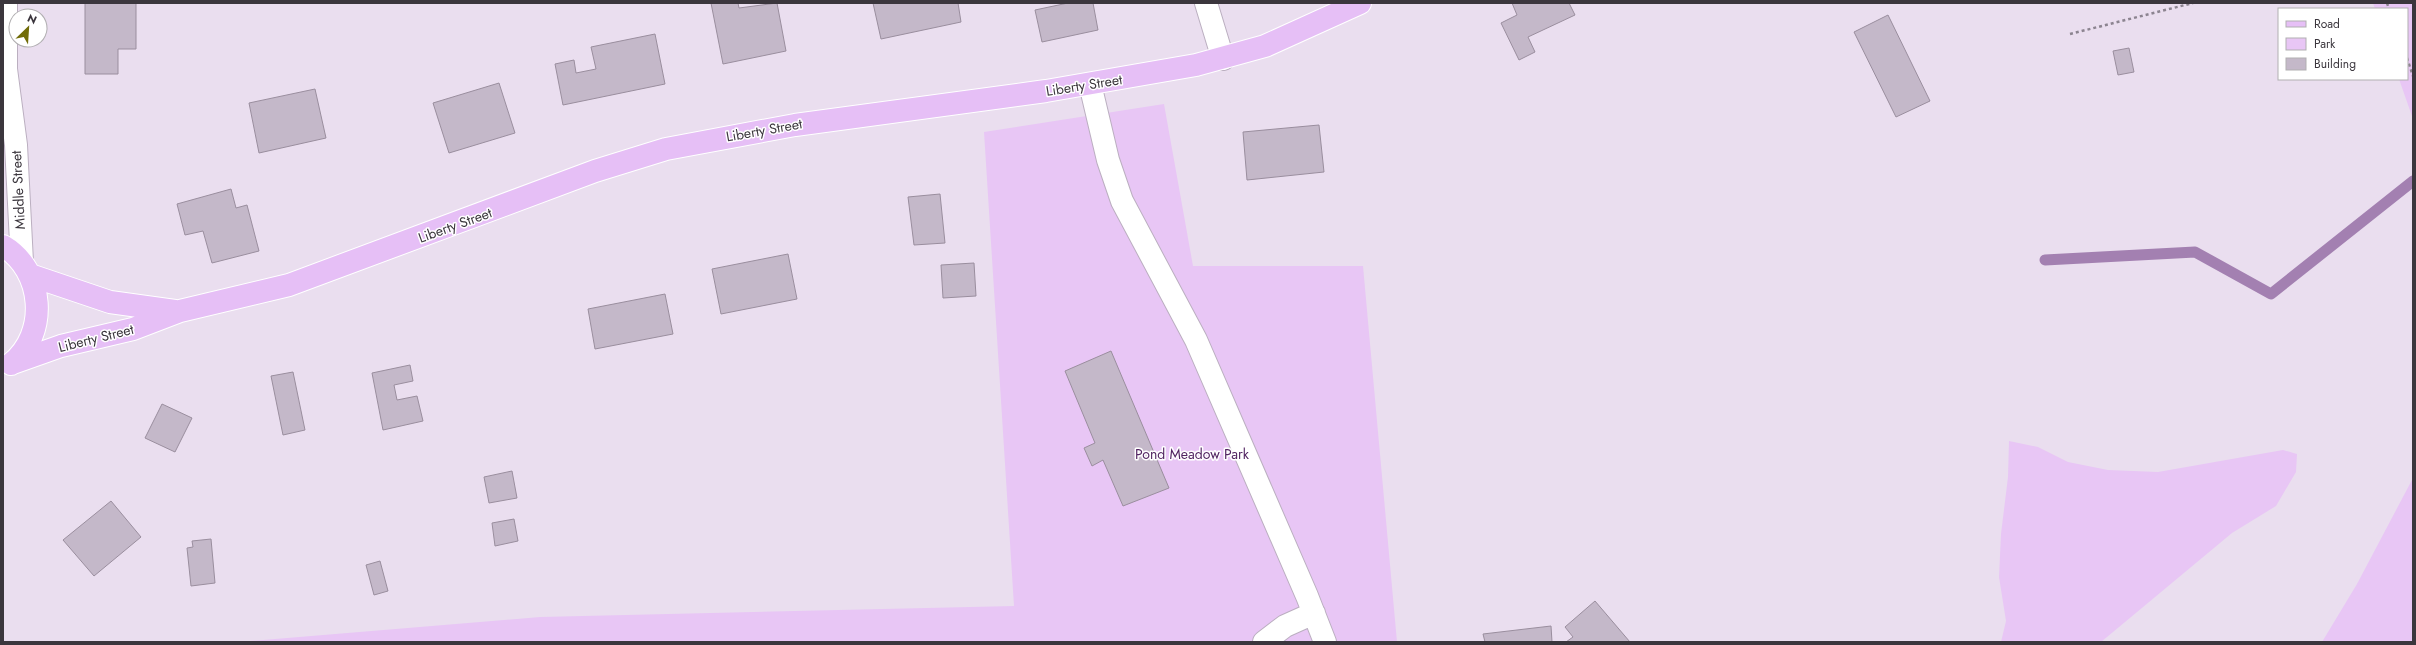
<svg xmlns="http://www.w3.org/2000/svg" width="2416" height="645" font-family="Jost,sans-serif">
  <rect width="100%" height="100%" fill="#eadeef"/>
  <!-- green -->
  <path fill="#e8c6f5" d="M 2373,3 L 2413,3 L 2413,119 L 2399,79 L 2407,79 L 2407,9 L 2375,9 Z
    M 1164,104 L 1193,266 L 1363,266 L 1397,642 L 239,642 L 540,617 L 1014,606 L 984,132 Z
    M 2009,441 L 2038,447 L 2068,462 L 2108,470 L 2158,472 L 2283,450 L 2297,454 L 2296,472 L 2276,506 L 2232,533 L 2101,642 L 2001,642 L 2006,621 L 1999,577 L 2001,534 L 2008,477 Z
    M 2413,478 L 2413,642 L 2322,642 L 2357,584 Z"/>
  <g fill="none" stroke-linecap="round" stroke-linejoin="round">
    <!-- stream -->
    <path stroke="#a380b1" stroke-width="11" d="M 2045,260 L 2195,252 L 2271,294 L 2413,181"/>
  </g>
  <!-- building -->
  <path fill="#c4b8c9" stroke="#9a8e9e" d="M 85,3 L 136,3 L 136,49 L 118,49 L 118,74 L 85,74 Z
    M 711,3 L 738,3 L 739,8 L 777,3 L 786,51 L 723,64 Z
    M 873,3 L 958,3 L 961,22 L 881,39 Z
    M 1068,3 L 1093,3 L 1098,30 L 1042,42 L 1035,10 Z
    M 1512,3 L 1569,3 L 1575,15 L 1528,37 L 1535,52 L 1519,60 L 1501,23 L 1517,15 Z
    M 1888,15 L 1930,101 L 1896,117 L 1854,32 Z
    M 655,34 L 665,84 L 563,105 L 555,64 L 574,60 L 576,73 L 596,69 L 591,47 Z
    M 2129,48 L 2134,72 L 2118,75 L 2113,51 Z
    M 499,83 L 515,133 L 449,153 L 433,103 Z
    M 315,89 L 326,138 L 259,153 L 249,103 Z
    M 1319,125 L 1324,172 L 1247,180 L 1243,132 Z
    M 231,189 L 236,208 L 247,205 L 259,251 L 212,263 L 203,231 L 185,235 L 177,204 Z
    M 940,194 L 945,243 L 914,245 L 908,197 Z
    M 788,254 L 797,299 L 721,314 L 712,269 Z
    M 974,263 L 976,296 L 943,298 L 941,265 Z
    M 665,294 L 673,334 L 595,349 L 588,309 Z
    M 1111,351 L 1169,488 L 1123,506 L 1103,460 L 1092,466 L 1084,448 L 1095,443 L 1065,371 Z
    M 410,365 L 413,381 L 394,385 L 397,400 L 417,396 L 423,421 L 383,430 L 372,373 Z
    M 293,372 L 305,430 L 283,435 L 271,376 Z
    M 162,404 L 192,418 L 175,452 L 145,438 Z
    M 512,471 L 517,498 L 489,503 L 484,477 Z
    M 111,501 L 141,537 L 94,576 L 63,540 Z
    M 514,519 L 518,541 L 495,546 L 492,523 Z
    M 211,539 L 215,583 L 191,586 L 187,548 L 193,547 L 192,541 Z
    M 380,561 L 388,591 L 374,595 L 366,565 Z
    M 1595,601 L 1630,642 L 1566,642 L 1573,637 L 1565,627 Z
    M 1551,626 L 1552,642 L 1485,642 L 1483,634 Z"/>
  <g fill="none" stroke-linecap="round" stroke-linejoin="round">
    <defs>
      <path id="minor" d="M 6,3 L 6,69 L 16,145 L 22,262
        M 1206,3 L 1223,59
        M 1090,84 L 1108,160 L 1122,201 L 1196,340 L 1307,596 L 1325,642
        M 1264,642 L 1285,626 L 1314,613"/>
      <path id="major" d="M 3,246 C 44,270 49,334 11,364
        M 30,275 L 110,302 L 175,311
        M 13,363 L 61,346 L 133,329 L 180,311 L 289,285 L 595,171 L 666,149 L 795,125 L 1046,91 L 1196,65 L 1265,46 L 1360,3"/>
    </defs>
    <!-- minor casing -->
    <use href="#minor" stroke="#bbafc0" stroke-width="24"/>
    <!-- major casing -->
    <use href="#major" stroke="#fff" stroke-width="24"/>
    <!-- path -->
    <path stroke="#8c8490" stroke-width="2.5" stroke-dasharray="3 3" stroke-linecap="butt" d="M 2387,3 L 2389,9
      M 2070,34 L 2193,3
      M 2407,58 L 2413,76"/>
    <!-- minor -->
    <use href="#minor" stroke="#fff" stroke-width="22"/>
    <!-- major -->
    <use href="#major" stroke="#e6bff6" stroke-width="22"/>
  </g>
  <g text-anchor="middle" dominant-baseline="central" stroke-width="3" stroke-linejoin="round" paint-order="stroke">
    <!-- street labels -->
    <g font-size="14" fill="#3b363d" stroke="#fff">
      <text transform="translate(1084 85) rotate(-9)">Liberty Street</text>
      <text transform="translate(764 130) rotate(-10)">Liberty Street</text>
      <text transform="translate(18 190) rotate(-93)">Middle Street</text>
      <text transform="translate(455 225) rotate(-20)">Liberty Street</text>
      <text transform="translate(96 338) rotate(-14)">Liberty Street</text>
    </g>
    <!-- park labels -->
    <g font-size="14" fill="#522562" stroke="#fff">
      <text x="1192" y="454">Pond Meadow Park</text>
    </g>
  </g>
  <!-- border -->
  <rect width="2416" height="645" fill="none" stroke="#3b363d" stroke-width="8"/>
  <!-- legend -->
  <rect x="2278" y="8" width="130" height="72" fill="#ffffff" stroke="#b1afb1"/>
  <rect x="2286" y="21" width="20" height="6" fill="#e6bff6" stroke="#b1afb1"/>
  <text x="2314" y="28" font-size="12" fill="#3b363d">Road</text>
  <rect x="2286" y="38" width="20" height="12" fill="#e8c6f5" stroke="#b1afb1"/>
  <text x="2314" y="48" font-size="12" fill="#3b363d">Park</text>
  <rect x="2286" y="58" width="20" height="12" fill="#c4b8c9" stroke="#b1afb1"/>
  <text x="2314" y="68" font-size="12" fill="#3b363d">Building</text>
  <!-- north arrow -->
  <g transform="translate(28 28) rotate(25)"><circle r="19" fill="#ffffff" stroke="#b1afb1"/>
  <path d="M0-3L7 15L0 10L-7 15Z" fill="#716c08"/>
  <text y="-6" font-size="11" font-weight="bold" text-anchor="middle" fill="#3b363d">N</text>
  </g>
</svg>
